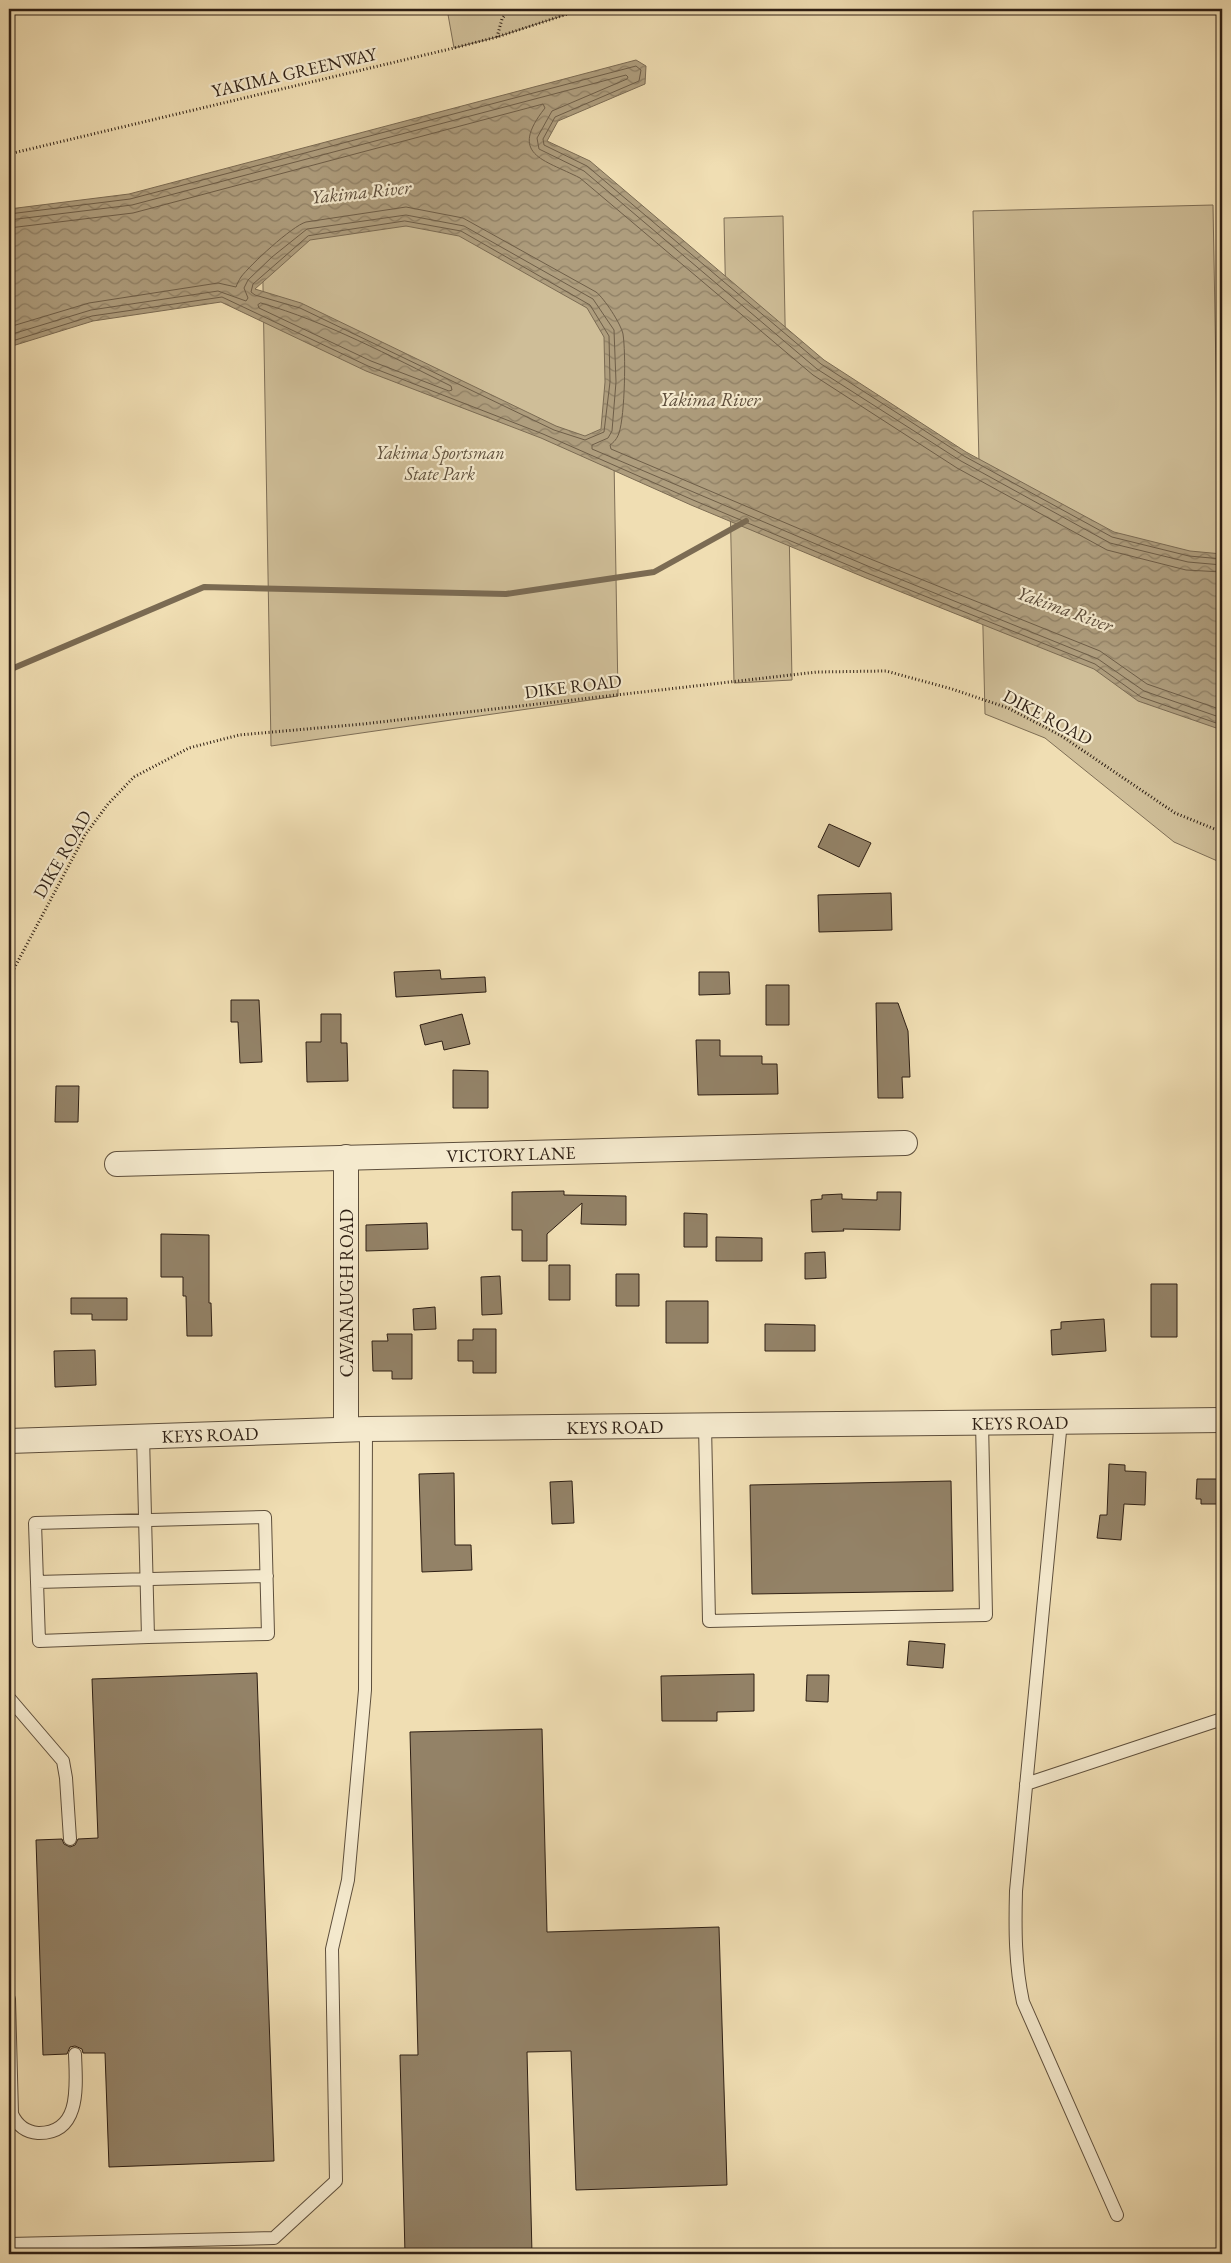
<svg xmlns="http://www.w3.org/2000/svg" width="1231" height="2263" font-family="'EB Garamond',serif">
  <defs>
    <pattern id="water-waves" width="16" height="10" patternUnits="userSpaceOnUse" patternTransform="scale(1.25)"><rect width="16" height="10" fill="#ae9d7d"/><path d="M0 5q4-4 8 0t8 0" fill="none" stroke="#8e7f65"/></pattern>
  </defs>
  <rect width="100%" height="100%" fill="#f0deb3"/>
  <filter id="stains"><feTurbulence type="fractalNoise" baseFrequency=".004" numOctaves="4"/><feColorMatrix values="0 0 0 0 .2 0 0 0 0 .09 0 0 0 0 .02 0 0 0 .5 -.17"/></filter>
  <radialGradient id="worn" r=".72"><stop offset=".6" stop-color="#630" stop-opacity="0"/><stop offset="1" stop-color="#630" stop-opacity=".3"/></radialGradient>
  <!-- green -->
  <path fill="#cfbe98" stroke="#7e6e56" d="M 447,9 L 583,9 L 497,37 L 454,48 Z
    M 1213,205 L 1222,706 L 1222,863 L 1174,842 L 1045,738 L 985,714 L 973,211 Z
    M 783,216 L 792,680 L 734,683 L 724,218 Z
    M 610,221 L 618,696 L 271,746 L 262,229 Z"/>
  <!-- water -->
  <path fill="url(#water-waves)" stroke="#7b6b53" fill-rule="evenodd" d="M 636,60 L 646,66 L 645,84 L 558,121 L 547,141 L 590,161 L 824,360 L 966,452 L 1114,532 L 1190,551 L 1222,554 L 1222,730 L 1138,701 L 1094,669 L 866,578 L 691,505 L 541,438 L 366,371 L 221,302 L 93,321 L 9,347 L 9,209 L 129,194 ZM 406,226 L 459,236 L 587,308 L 604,337 L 605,382 L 601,429 L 585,436 L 556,426 L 301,303 L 255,289 L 310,240 Z"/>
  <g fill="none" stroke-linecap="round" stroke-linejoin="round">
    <!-- shore -->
    <path stroke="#6e5e48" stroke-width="1" d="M 9,214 L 130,199 L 636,66 L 641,70 L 639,81 L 555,117 L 543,139 L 544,145 L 587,166 L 821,364 L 964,456 L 1112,537 L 1189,556 L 1222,559
      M 9,220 L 132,205 L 626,75 L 628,77 L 627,79 L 552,111 L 537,138 L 539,149 L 584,171 L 817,369 L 961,461 L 1110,543 L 1188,562 L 1222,565
      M 405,221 L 461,231 L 590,305 L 609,336 L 610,382 L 604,432 L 585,440 L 554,430 L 300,308 L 255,295 L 251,292 L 253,284 L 308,236 Z
      M 9,228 L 133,213 L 543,104 L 545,108 C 508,155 543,159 580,178 L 813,375 L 957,468 L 1107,550 L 1186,570 L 1222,572
      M 261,303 C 327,322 390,356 451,386 L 452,390 L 449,391 L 371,361 L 259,308 L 258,305 Z
      M 9,327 L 89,303 L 218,283 L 236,287 C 237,284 239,280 241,277 C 250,265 292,226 306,222 L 406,207 L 463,218 L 596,292 C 604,298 621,324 623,334 C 626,353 625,415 619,433 C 617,439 614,442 610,445 L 611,449 L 873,560 L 1100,651 L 1147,684 L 1222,710
      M 9,335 L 91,310 L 218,291 L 246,301 L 248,298 L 244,288 L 248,280 L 272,257 L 307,229 L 406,215 L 464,226 L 593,299 L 614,330 L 616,382 L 612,431 L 608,438 L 592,445 L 592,449 L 870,567 L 1098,659 L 1144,691 L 1222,718
      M 9,342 L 92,316 L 222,297 L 368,366 L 543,434 L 693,500 L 867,573 L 1095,664 L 1141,697 L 1222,725"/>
    <!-- stream -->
    <path stroke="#7b6b53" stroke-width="6" d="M 9,670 L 204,587 L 506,594 L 654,572 L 746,521"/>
  </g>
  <!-- building -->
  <path fill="#938267" stroke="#2e1f14" d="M 829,824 L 871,843 L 859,867 L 818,847 Z
    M 891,893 L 892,930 L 819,932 L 818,895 Z
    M 440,970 L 441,979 L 485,977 L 486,992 L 396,997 L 394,972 Z
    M 699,972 L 729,972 L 730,994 L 699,995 Z
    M 766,985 L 789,985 L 789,1025 L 766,1025 Z
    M 231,1000 L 259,1000 L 262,1062 L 240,1063 L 238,1022 L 231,1022 Z
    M 876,1003 L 898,1003 L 908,1031 L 910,1077 L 902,1077 L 903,1098 L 878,1098 Z
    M 321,1014 L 341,1014 L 341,1043 L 347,1043 L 348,1081 L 307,1082 L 306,1042 L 321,1042 Z
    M 462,1014 L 470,1044 L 444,1050 L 442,1041 L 425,1045 L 420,1025 Z
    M 696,1040 L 720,1040 L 720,1056 L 762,1056 L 762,1064 L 777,1064 L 778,1094 L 698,1095 Z
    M 453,1070 L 488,1071 L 488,1108 L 453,1108 Z
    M 56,1086 L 79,1086 L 78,1122 L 55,1122 Z
    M 564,1191 L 564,1195 L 626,1196 L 626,1225 L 581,1224 L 582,1203 L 547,1234 L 547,1261 L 522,1261 L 522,1230 L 512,1230 L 512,1192 Z
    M 877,1192 L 901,1192 L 900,1230 L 843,1229 L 844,1231 L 812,1232 L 811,1200 L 822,1199 L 822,1195 L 842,1194 L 842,1199 L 877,1200 Z
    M 684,1213 L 707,1214 L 707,1247 L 684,1247 Z
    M 427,1223 L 428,1249 L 366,1251 L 366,1225 Z
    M 161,1234 L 209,1235 L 209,1303 L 211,1303 L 212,1336 L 187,1336 L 186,1296 L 183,1296 L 183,1277 L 161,1277 Z
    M 716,1237 L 762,1238 L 762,1261 L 716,1261 Z
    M 825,1252 L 826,1278 L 805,1279 L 805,1253 Z
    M 549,1265 L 570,1265 L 570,1300 L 549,1300 Z
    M 616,1274 L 639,1274 L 639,1306 L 616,1306 Z
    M 500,1276 L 502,1314 L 482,1315 L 481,1277 Z
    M 1151,1284 L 1177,1284 L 1177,1337 L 1151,1337 Z
    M 71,1298 L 127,1298 L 127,1320 L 92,1320 L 92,1314 L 71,1314 Z
    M 666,1301 L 708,1301 L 708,1343 L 666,1343 Z
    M 435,1307 L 436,1329 L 414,1330 L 413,1309 Z
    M 1104,1319 L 1106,1351 L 1052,1355 L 1051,1330 L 1061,1329 L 1061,1322 Z
    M 765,1324 L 815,1325 L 815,1351 L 765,1351 Z
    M 473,1329 L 496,1329 L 496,1373 L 473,1373 L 473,1361 L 458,1361 L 458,1340 L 473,1340 Z
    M 387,1334 L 412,1334 L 412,1379 L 392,1379 L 392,1371 L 373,1371 L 372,1341 L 388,1341 Z
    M 95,1350 L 96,1385 L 55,1387 L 54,1351 Z
    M 1109,1464 L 1125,1465 L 1125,1471 L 1146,1472 L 1145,1505 L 1124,1504 L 1121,1540 L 1097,1538 L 1100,1515 L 1107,1515 Z
    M 454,1473 L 455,1545 L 471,1545 L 472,1570 L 422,1572 L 419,1474 Z
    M 1197,1479 L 1218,1479 L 1217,1504 L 1201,1504 L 1201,1499 L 1196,1499 Z
    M 572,1481 L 574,1523 L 552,1524 L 550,1482 Z
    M 951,1481 L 953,1591 L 752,1594 L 750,1485 Z
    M 909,1641 L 945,1644 L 943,1668 L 907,1665 Z
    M 257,1673 L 274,2161 L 109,2167 L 105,2053 L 83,2053 L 82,2049 L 75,2046 L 70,2047 L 67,2054 L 43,2055 L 36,1840 L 62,1839 L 64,1844 L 70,1847 L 75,1845 L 78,1839 L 98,1838 L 92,1679 Z
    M 754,1674 L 754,1711 L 717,1712 L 717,1721 L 662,1721 L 661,1676 Z
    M 807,1675 L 829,1675 L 828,1702 L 806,1701 Z
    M 542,1729 L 547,1932 L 719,1927 L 727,2185 L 576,2190 L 571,2051 L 527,2052 L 532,2254 L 405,2254 L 400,2055 L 418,2055 L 410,1732 Z"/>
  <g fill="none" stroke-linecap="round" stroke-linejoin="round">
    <defs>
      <path id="service" d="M 1061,1421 L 1016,1891 C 1015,1929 1015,1965 1023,2002 L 1117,2215
        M 705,1425 L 709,1621 L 986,1615 L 982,1422
        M 143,1436 L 148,1637 L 268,1634 L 265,1517 L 35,1523 L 39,1641 L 148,1637
        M 37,1582 L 267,1576
        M 9,1698 L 63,1761 L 66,1778 L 70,1839
        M 1026,1784 L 1222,1719
        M 9,1999 L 12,2114 C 17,2125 25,2132 38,2133 C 82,2134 76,2084 75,2054
        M 9,2244 L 274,2238 L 336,2181 L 332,1949 L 348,1880 L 365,1690 L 366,1429"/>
      <g id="minor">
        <path d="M 346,1157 L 346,1429"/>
        <path id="s1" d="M 117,1164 L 905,1143"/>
        <path id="s2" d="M 9,1441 L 366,1429 L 1222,1420"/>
      </g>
    </defs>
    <!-- service casing -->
    <use href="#service" stroke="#5e4f3c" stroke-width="14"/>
    <!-- minor casing -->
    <use href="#minor" stroke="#5e4f3c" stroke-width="26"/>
    <!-- path -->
    <path stroke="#2e1f14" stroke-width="3" stroke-dasharray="1 2.5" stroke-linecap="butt" d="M 497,37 L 502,19 L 509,9
      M 9,154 L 454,48 L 497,37 L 583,9
      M 9,978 L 85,835 L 108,804 L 134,777 L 189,748 L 239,735 L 363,724 L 817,672 L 886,671 L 952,689 L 1008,708 L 1060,735 L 1175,813 L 1222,832"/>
    <!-- service -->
    <use href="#service" stroke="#f5eace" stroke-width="12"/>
    <!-- minor -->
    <use href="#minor" stroke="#f5eace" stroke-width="24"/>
  </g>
  <g text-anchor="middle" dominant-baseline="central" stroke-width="4.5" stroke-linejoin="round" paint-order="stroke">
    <!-- street labels -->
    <g font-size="18" fill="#2e1f14" stroke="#f5eace">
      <text transform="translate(294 72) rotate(-13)">YAKIMA GREENWAY</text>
      <text transform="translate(573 686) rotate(-7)">DIKE ROAD</text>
      <text transform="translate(1048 717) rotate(28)">DIKE ROAD</text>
      <text transform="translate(62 854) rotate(-60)">DIKE ROAD</text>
      <text stroke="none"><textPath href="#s1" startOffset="394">VICTORY LANE</textPath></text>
      <text transform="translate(346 1293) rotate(-90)">CAVANAUGH ROAD</text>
      <text stroke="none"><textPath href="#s2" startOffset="1011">KEYS ROAD</textPath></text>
      <text stroke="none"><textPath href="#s2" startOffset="606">KEYS ROAD</textPath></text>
      <text stroke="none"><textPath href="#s2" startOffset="201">KEYS ROAD</textPath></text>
    </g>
    <!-- park labels -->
    <g font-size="18" font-style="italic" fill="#5e4f3c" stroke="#f5eace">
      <text x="440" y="452">Yakima Sportsman<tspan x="440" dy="21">State Park</tspan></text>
    </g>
    <!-- water labels -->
    <g font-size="19" font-style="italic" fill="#5b4b39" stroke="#f5eace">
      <text transform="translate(361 192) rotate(-6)">Yakima River</text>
      <text x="710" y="399">Yakima River</text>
      <text transform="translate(1065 609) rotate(20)">Yakima River</text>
    </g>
  </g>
  <!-- margin -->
  <rect width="1231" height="2263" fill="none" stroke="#f0deb3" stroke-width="30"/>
  <rect x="10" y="10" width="1211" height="2243" fill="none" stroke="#2e1f14" stroke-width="2.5"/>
  <rect x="15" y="15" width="1201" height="2233" fill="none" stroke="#2e1f14"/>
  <rect width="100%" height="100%" filter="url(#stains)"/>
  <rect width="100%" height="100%" fill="url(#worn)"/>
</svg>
